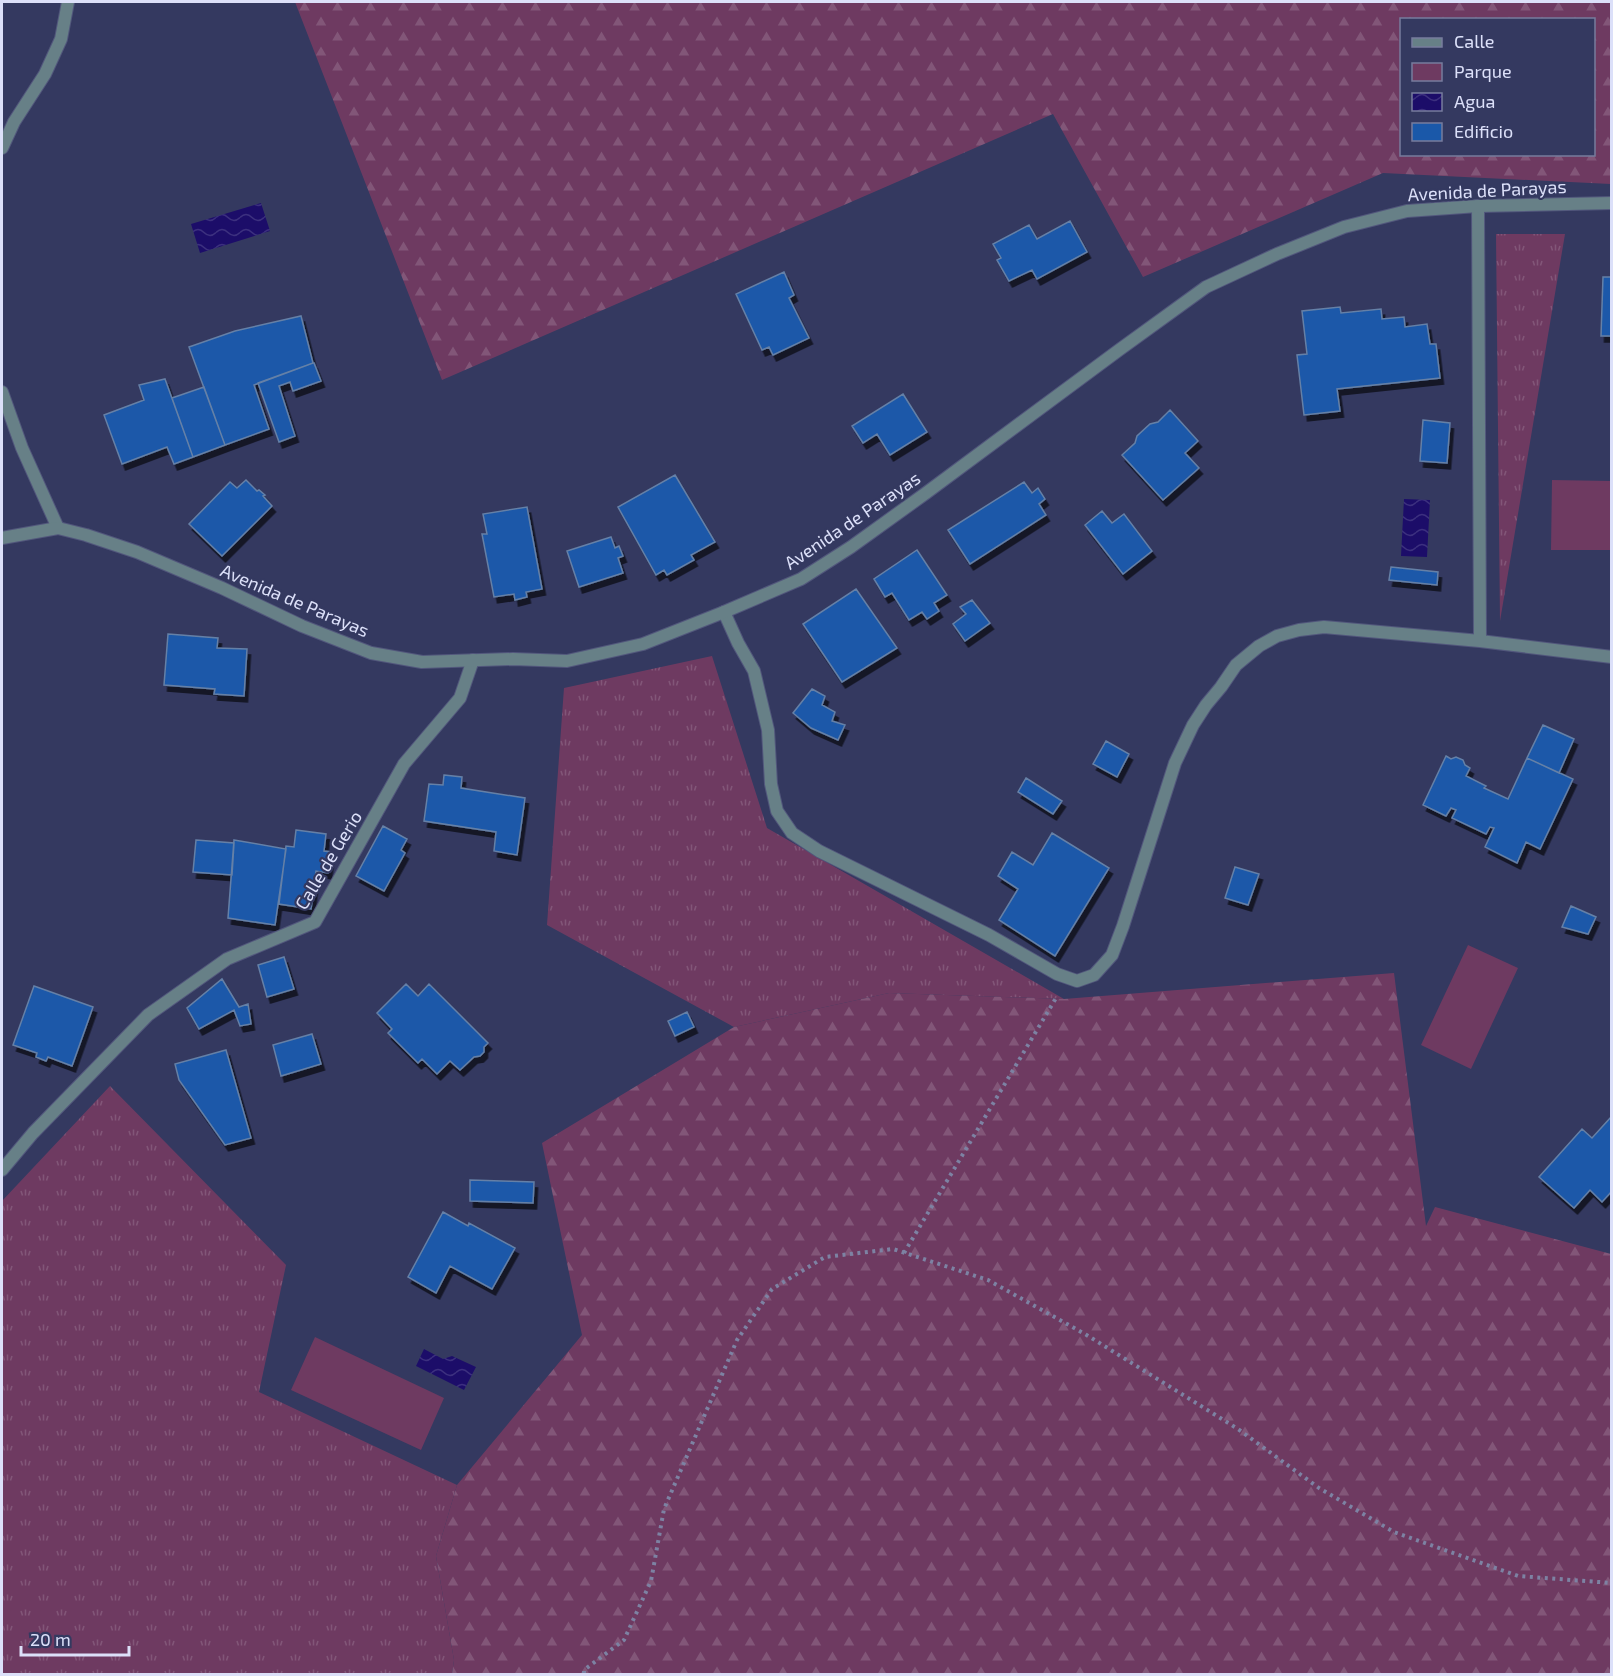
<svg xmlns="http://www.w3.org/2000/svg" width="1613" height="1676" font-family="'Exo 2',sans-serif">
  <defs>
    <pattern id="grass-tufts" width="24" height="20" patternUnits="userSpaceOnUse" patternTransform="scale(1.5)"><rect width="24" height="20" fill="#6e3a61"/><path d="M3 7l-1-3M5 7V3M7 7l1-3M15 17l-1-3M17 17v-4M19 17l1-3" fill="none" stroke="#825678"/></pattern>
    <pattern id="forest-firs" width="22" height="20" patternUnits="userSpaceOnUse" patternTransform="scale(1.5)"><rect width="22" height="20" fill="#6e3a61"/><path d="M5 1l3.5 6h-7zM16 11l3.5 6h-7z" fill="#825678"/></pattern>
    <pattern id="water-waves" width="16" height="10" patternUnits="userSpaceOnUse" patternTransform="scale(1.5)"><rect width="16" height="10" fill="#1c0d69"/><path d="M0 5q4-4 8 0t8 0" fill="none" stroke="#3c307f"/></pattern>
    <filter id="shadow"><feDropShadow dx="3.5" dy="6" stdDeviation="0" flood-color="#0009"/></filter>
  </defs>
  <rect width="100%" height="100%" fill="#343960"/>
  <!-- grass -->
  <path fill="url(#grass-tufts)" d="M 1496,234 L 1565,234 L 1500,621 Z
    M 712,656 L 767,828 L 1064,999 L 889,993 L 734,1027 L 547,925 L 564,688 Z
    M 110,1086 L 286,1265 L 259,1392 L 457,1485 L 436,1556 L 454,1660 L 452,1674 L 2,1674 L 2,1201 Z"/>
  <!-- forest -->
  <path fill="url(#forest-firs)" fill-rule="evenodd" d="M 295,2 L 1611,2 L 1611,184 L 1383,173 L 1143,277 L 1053,114 L 442,380 ZM 1402,20 L 1594,20 L 1594,154 L 1402,154 Z
    M 1394,973 L 1426,1226 L 1435,1207 L 1611,1254 L 1611,1674 L 452,1674 L 454,1660 L 436,1556 L 457,1485 L 582,1335 L 542,1143 L 734,1027 L 889,993 L 1064,999 Z"/>
  <!-- green -->
  <path fill="#6e3a61" d="M 1552,480 L 1611,481 L 1611,550 L 1551,550 Z
    M 1468,945 L 1518,968 L 1471,1069 L 1421,1045 Z
    M 315,1337 L 444,1398 L 421,1450 L 291,1390 Z"/>
  <!-- water -->
  <path fill="url(#water-waves)" d="M 261,203 L 270,231 L 200,253 L 191,224 Z
    M 1404,499 L 1430,500 L 1427,557 L 1401,556 Z
    M 424,1349 L 443,1359 L 452,1356 L 476,1367 L 464,1390 L 416,1366 Z"/>
  <!-- building -->
  <path fill="#1a58a9" stroke="#6580a7" stroke-width="1.5" filter="url(#shadow)" d="M 1070,221 L 1087,252 L 1037,279 L 1032,270 L 1009,281 L 997,260 L 1001,258 L 993,244 L 1029,225 L 1037,239 Z
    M 784,272 L 794,295 L 789,298 L 809,338 L 773,355 L 769,347 L 762,350 L 736,294 Z
    M 1603,277 L 1612,277 L 1612,336 L 1601,336 Z
    M 1340,307 L 1341,313 L 1381,309 L 1382,319 L 1404,317 L 1405,327 L 1427,324 L 1430,344 L 1436,344 L 1440,378 L 1337,389 L 1340,411 L 1304,415 L 1297,355 L 1307,354 L 1302,311 Z
    M 301,316 L 313,363 L 254,385 L 269,429 L 225,445 L 189,347 L 235,331 Z
    M 313,363 L 314,363 L 321,381 L 293,391 L 290,382 L 279,386 L 295,436 L 279,442 L 258,383 Z
    M 165,379 L 193,457 L 174,464 L 167,447 L 122,464 L 104,415 L 144,400 L 139,385 Z
    M 204,387 L 225,445 L 193,457 L 172,398 Z
    M 903,394 L 927,432 L 890,455 L 877,434 L 863,443 L 852,426 Z
    M 1170,410 L 1198,441 L 1185,453 L 1199,468 L 1163,500 L 1122,455 L 1135,443 L 1137,436 L 1150,424 L 1158,422 Z
    M 1423,420 L 1450,423 L 1447,463 L 1420,461 Z
    M 675,475 L 715,542 L 691,555 L 694,560 L 667,575 L 664,570 L 656,575 L 618,507 Z
    M 246,480 L 257,491 L 259,490 L 265,495 L 263,496 L 272,506 L 222,556 L 189,524 L 230,482 L 237,488 Z
    M 1024,482 L 1032,493 L 1038,488 L 1045,499 L 1039,504 L 1046,515 L 970,564 L 948,530 Z
    M 527,507 L 542,589 L 526,592 L 527,597 L 515,600 L 514,594 L 494,597 L 482,534 L 487,534 L 483,514 Z
    M 1102,511 L 1112,523 L 1124,514 L 1152,551 L 1123,574 L 1085,525 Z
    M 611,537 L 615,548 L 619,546 L 623,556 L 618,558 L 623,573 L 579,587 L 567,551 Z
    M 917,550 L 947,595 L 934,603 L 939,611 L 927,619 L 922,612 L 909,620 L 892,593 L 885,597 L 874,579 Z
    M 1391,567 L 1438,572 L 1437,585 L 1389,580 Z
    M 856,589 L 897,648 L 842,682 L 803,624 Z
    M 972,600 L 990,623 L 965,641 L 953,624 L 966,614 L 960,607 Z
    M 168,634 L 218,638 L 217,648 L 247,649 L 244,696 L 214,694 L 215,689 L 164,685 Z
    M 812,689 L 825,696 L 822,705 L 835,712 L 832,721 L 845,725 L 838,740 L 811,728 L 793,713 Z
    M 1543,725 L 1574,739 L 1559,773 L 1527,758 Z
    M 1106,741 L 1129,754 L 1117,777 L 1093,764 Z
    M 1446,756 L 1451,759 L 1456,757 L 1463,760 L 1465,765 L 1470,768 L 1466,776 L 1486,786 L 1484,788 L 1508,799 L 1527,758 L 1573,779 L 1540,849 L 1526,842 L 1517,863 L 1485,847 L 1494,828 L 1490,827 L 1486,834 L 1452,818 L 1456,810 L 1451,808 L 1446,816 L 1423,805 Z
    M 444,775 L 462,777 L 461,788 L 525,798 L 517,855 L 494,851 L 496,832 L 424,821 L 429,784 L 443,785 Z
    M 1026,778 L 1062,801 L 1053,814 L 1018,792 Z
    M 383,826 L 407,839 L 401,850 L 405,853 L 384,891 L 356,876 Z
    M 296,830 L 326,834 L 324,851 L 331,852 L 328,873 L 316,871 L 311,909 L 279,904 L 286,846 L 294,847 Z
    M 1052,833 L 1109,868 L 1055,956 L 999,920 L 1018,889 L 998,876 L 1012,852 L 1033,865 Z
    M 196,840 L 234,843 L 232,875 L 193,872 Z
    M 234,840 L 286,849 L 275,925 L 228,918 Z
    M 1235,867 L 1259,874 L 1248,905 L 1225,898 Z
    M 1571,906 L 1596,917 L 1588,934 L 1562,927 Z
    M 284,957 L 294,989 L 267,997 L 258,965 Z
    M 222,979 L 239,1007 L 248,1004 L 251,1024 L 240,1026 L 234,1010 L 199,1029 L 187,1008 Z
    M 406,984 L 418,996 L 429,984 L 488,1043 L 484,1047 L 484,1052 L 480,1056 L 474,1057 L 460,1070 L 450,1061 L 437,1074 L 422,1059 L 418,1063 L 388,1033 L 392,1029 L 377,1013 Z
    M 34,986 L 93,1007 L 72,1066 L 48,1057 L 46,1061 L 36,1057 L 37,1053 L 13,1045 Z
    M 687,1012 L 694,1027 L 675,1036 L 668,1021 Z
    M 312,1034 L 321,1064 L 281,1076 L 273,1045 Z
    M 226,1050 L 251,1138 L 225,1145 L 179,1080 L 175,1064 Z
    M 1612,1116 L 1612,1191 L 1602,1202 L 1590,1190 L 1574,1208 L 1539,1177 L 1582,1129 L 1592,1138 Z
    M 470,1180 L 534,1182 L 533,1203 L 470,1201 Z
    M 443,1212 L 468,1226 L 469,1223 L 515,1248 L 492,1289 L 450,1266 L 436,1293 L 408,1277 Z"/>
  <g fill="none" stroke-linecap="round" stroke-linejoin="round">
    <defs>
      <path id="minor" d="M 2,148 L 14,122 L 45,74 L 61,39 L 68,2
        M 1478,206 L 1480,641
        M 2,392 L 22,448 L 58,528
        M 724,612 L 738,643 L 754,671 L 768,730 L 771,784 L 777,811 L 792,833 L 819,851 L 989,935 L 1057,974 L 1077,981 L 1094,975 L 1112,955 L 1123,926 L 1175,763 L 1193,725 L 1206,705 L 1221,687 L 1236,665 L 1259,646 L 1277,636 L 1299,630 L 1324,627 L 1480,641 L 1612,657
        M 2,1170 L 33,1133 L 148,1015 L 227,959 L 315,922 L 404,764 L 460,698 L 473,660"/>
      <path id="tertiary" d="M 2,538 L 58,528 L 86,535 L 137,552 L 222,588 L 302,626 L 371,653 L 422,662 L 513,659 L 567,661 L 643,644 L 724,612 L 801,579 L 851,547 L 926,493 L 1119,350 L 1206,287 L 1277,254 L 1344,227 L 1407,211 L 1478,206 L 1612,203"/>
    </defs>
    <!-- minor casing -->
    <use href="#minor" stroke="#52577c" stroke-width="14"/>
    <!-- tertiary casing -->
    <use href="#tertiary" stroke="#52577c" stroke-width="14"/>
    <!-- path -->
    <path stroke="#7d82a3" stroke-width="4" stroke-dasharray="3 4.5" stroke-linecap="butt" d="M 904,1253 L 1056,998
      M 584,1674 L 584,1670 L 624,1640 L 651,1581 L 664,1509 L 737,1340 L 772,1289 L 825,1257 L 893,1249 L 988,1280 L 1085,1334 L 1238,1429 L 1319,1488 L 1394,1532 L 1518,1576 L 1612,1583"/>
    <!-- minor -->
    <use href="#minor" stroke="#678087" stroke-width="12"/>
    <!-- tertiary -->
    <use href="#tertiary" stroke="#678087" stroke-width="12"/>
  </g>
  <g text-anchor="middle" dominant-baseline="central" stroke-width="4.5" stroke-linejoin="round" paint-order="stroke">
    <!-- street labels -->
    <g font-size="18" fill="#dce0f9" stroke="#343960">
      <text transform="translate(1487 190) rotate(-3)">Avenida de Parayas</text>
      <text transform="translate(852 520) rotate(-34)">Avenida de Parayas</text>
      <text transform="translate(295 600) rotate(23)">Avenida de Parayas</text>
      <text transform="translate(328 860) rotate(-59)">Calle de Gerio</text>
    </g>
  </g>
  <!-- border -->
  <rect width="1613" height="1676" fill="none" stroke="#dce0f9" stroke-width="6"/>
  <!-- legend -->
  <rect x="1400" y="18" width="195" height="138" fill="#343960" stroke="#777c9d" stroke-width="1.5"/>
  <rect x="1412" y="38" width="30" height="9" fill="#678087" stroke="#777c9d" stroke-width="1.5"/>
  <text x="1454" y="48" font-size="18" fill="#dce0f9">Calle</text>
  <rect x="1412" y="63" width="30" height="18" fill="#6e3a61" stroke="#777c9d" stroke-width="1.5"/>
  <text x="1454" y="78" font-size="18" fill="#dce0f9">Parque</text>
  <rect x="1412" y="93" width="30" height="18" fill="url(#water-waves)" stroke="#777c9d" stroke-width="1.5"/>
  <text x="1454" y="108" font-size="18" fill="#dce0f9">Agua</text>
  <rect x="1412" y="123" width="30" height="18" fill="#1a58a9" stroke="#777c9d" stroke-width="1.5"/>
  <text x="1454" y="138" font-size="18" fill="#dce0f9">Edificio</text>
  <!-- scale -->
  <path d="M21 1646v9h108v-9" fill="none" stroke="#dce0f9" stroke-width="3"/>
  <text x="30" y="1646" font-size="18" fill="#dce0f9" stroke="#343960" stroke-width="4.5" paint-order="stroke">20 m</text>
</svg>
